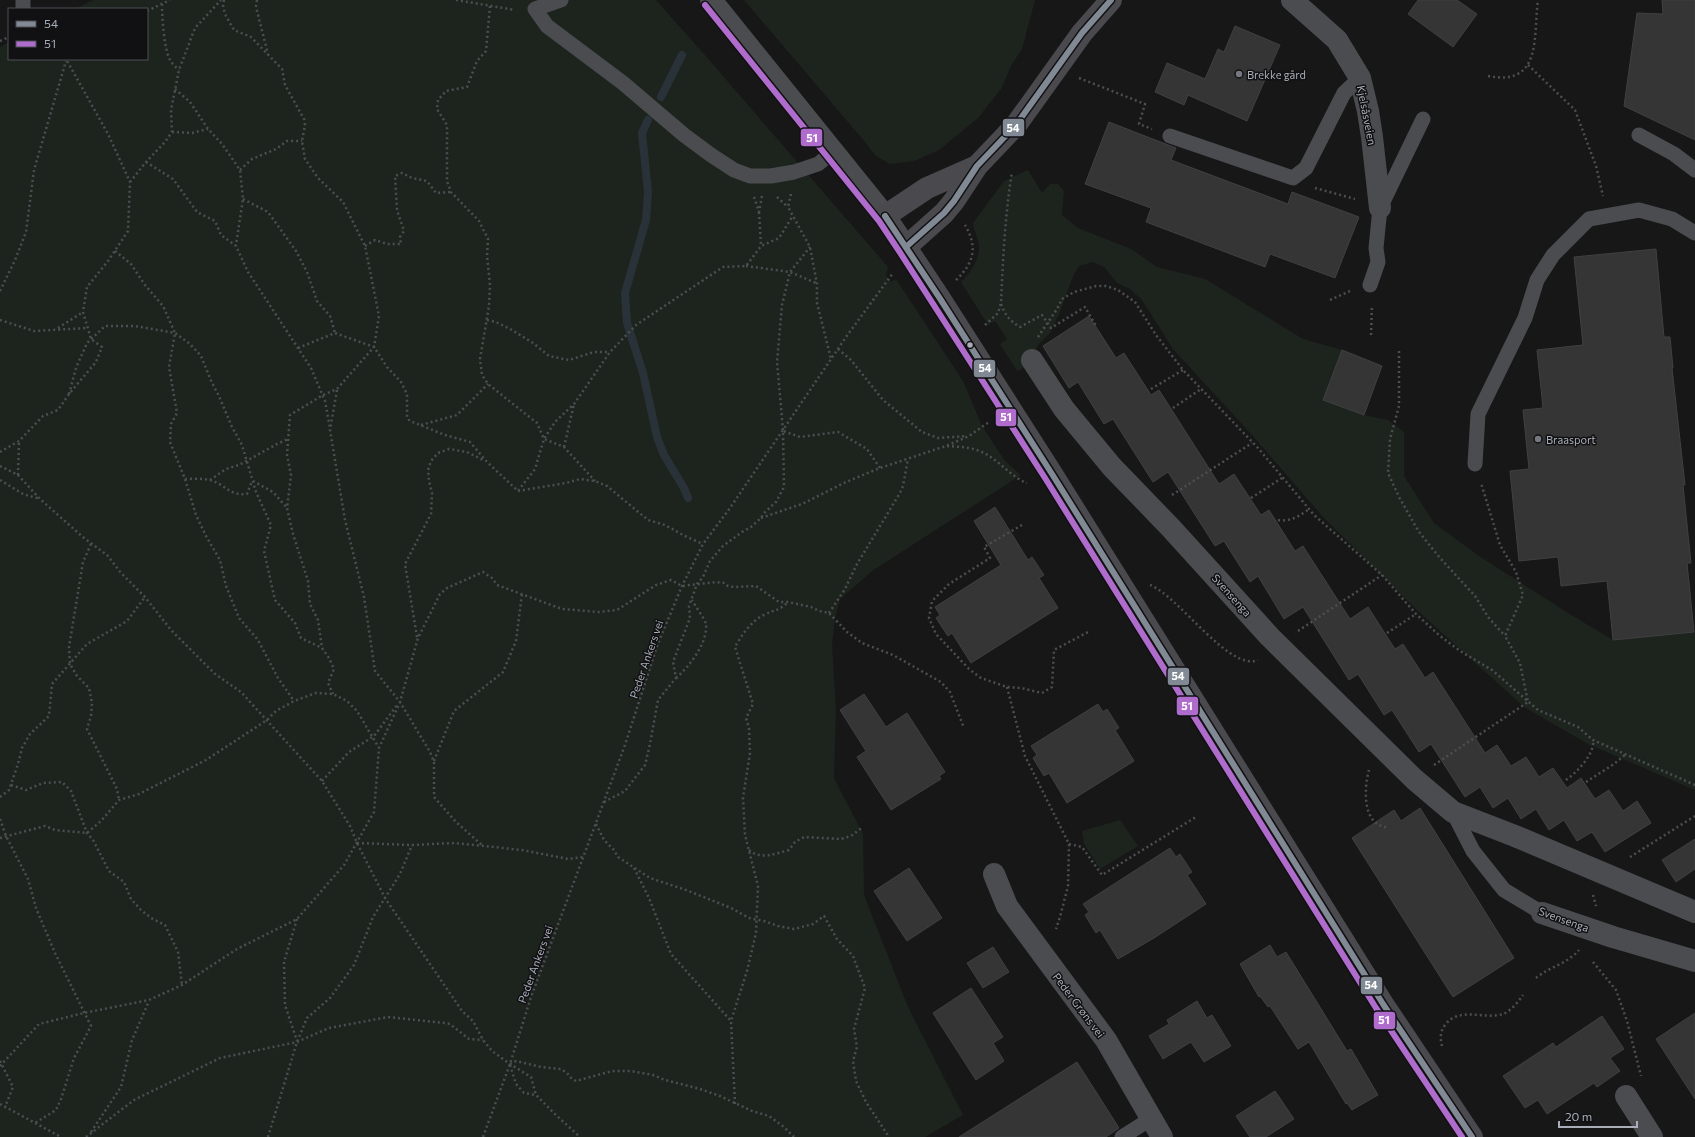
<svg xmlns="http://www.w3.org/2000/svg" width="1695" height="1137" font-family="Commissioner,sans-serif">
  <rect width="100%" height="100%" fill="#171717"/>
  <!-- green -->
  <path fill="#1d241e" d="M 93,0 L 656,0 L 704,54 L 888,267 L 886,275 L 891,282 L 896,279 L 963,381 L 982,426 L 1005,461 L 1021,475 L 872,571 L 840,599 L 835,618 L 832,644 L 836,710 L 834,778 L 863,834 L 864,895 L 908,1007 L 963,1115 L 925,1137 L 0,1137 L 0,47 L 9,42 L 9,59 L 147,59 L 147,9 L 75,9 Z
    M 744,0 L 1035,0 L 1022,49 L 1012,64 L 1001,89 L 978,118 L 939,150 L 914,161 L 890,164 L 876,156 L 865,142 Z
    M 1028,170 L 1042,193 L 1050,184 L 1058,184 L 1064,191 L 1062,215 L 1078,228 L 1131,249 L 1157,267 L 1205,279 L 1303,339 L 1342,350 L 1323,400 L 1364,415 L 1388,420 L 1404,432 L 1404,476 L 1434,523 L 1479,556 L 1573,616 L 1613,640 L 1695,632 L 1695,790 L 1588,744 L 1524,707 L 1419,612 L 1323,517 L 1253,436 L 1173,349 L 1142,300 L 1130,289 L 1117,283 L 1104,267 L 1093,262 L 1079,266 L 1073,276 L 1060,312 L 1049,334 L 1038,345 L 1029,365 L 1018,371 L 1016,369 L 1000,344 L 1007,339 L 995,321 L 988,325 L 961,282 C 971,272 983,255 978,240 C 976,234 974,230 973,223 L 1004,181 Z
    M 1120,820 L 1138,846 L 1100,869 L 1084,844 L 1082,831 Z"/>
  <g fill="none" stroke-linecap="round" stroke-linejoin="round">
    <!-- stream -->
    <path stroke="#2a3239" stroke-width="8" d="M 661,97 L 682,55
      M 648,120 L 642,133 L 648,192 L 646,220 L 625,293 L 627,323 L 643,373 L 657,437 L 664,455 L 684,488 L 688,498"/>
  </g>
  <!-- building -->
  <path fill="#353536" stroke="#3f4043" d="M 1418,0 L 1457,0 L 1477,14 L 1453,47 L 1408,14 Z
    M 1662,0 L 1695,0 L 1695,140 L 1624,106 L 1637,13 L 1663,14 Z
    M 1235,26 L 1280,45 L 1247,121 L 1188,95 L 1184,105 L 1155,92 L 1167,63 L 1205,79 L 1218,49 L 1224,52 Z
    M 1109,122 L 1176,148 L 1171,160 L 1288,204 L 1292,192 L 1359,217 L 1335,278 L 1270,254 L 1265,267 L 1146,222 L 1151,208 L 1085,184 Z
    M 1656,249 L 1664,337 L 1670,337 L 1673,368 L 1672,368 L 1685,485 L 1683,485 L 1691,563 L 1687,563 L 1694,632 L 1613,640 L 1607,581 L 1561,586 L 1558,557 L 1519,561 L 1510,471 L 1529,469 L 1523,410 L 1543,408 L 1537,350 L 1583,345 L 1574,257 Z
    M 1089,316 L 1116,358 L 1124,353 L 1151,395 L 1159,390 L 1219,484 L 1234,474 L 1261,515 L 1269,510 L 1295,551 L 1303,546 L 1350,619 L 1368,607 L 1395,649 L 1403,644 L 1425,678 L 1433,672 L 1485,753 L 1497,745 L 1511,766 L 1526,757 L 1539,777 L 1553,768 L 1567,788 L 1581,778 L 1595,799 L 1609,790 L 1623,811 L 1637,801 L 1651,823 L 1605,852 L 1592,832 L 1577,841 L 1564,820 L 1549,830 L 1536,809 L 1521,819 L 1508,798 L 1493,808 L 1480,787 L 1465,797 L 1431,744 L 1419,752 L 1392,710 L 1384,715 L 1358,674 L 1349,680 L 1303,607 L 1284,619 L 1258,576 L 1250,582 L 1224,541 L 1215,546 L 1168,472 L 1153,482 L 1113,419 L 1104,424 L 1078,382 L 1069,388 L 1043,346 Z
    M 1342,350 L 1382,366 L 1364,415 L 1323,400 Z
    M 995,507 L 1028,560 L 1032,557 L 1044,575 L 1039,578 L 1058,608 L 971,663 L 952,633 L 948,636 L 936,618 L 940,615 L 935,607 L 1001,565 L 974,521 Z
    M 864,694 L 886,727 L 907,713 L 945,772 L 939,776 L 941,779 L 891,810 L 857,757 L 866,751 L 840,710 Z
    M 1098,704 L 1103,712 L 1107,709 L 1119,728 L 1115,730 L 1134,761 L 1067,803 L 1049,773 L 1044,776 L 1033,758 L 1037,755 L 1031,746 Z
    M 1420,808 L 1514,958 L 1453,997 L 1352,838 L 1394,810 L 1401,821 Z
    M 1695,839 L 1695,869 L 1676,882 L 1662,860 Z
    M 1170,848 L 1176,857 L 1180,854 L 1192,872 L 1187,875 L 1206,904 L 1154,938 L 1118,959 L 1100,930 L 1096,933 L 1085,915 L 1089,912 L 1083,904 Z
    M 909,868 L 942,918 L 907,941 L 874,891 Z
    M 1270,945 L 1277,957 L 1286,952 L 1347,1051 L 1351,1049 L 1378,1095 L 1352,1110 L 1347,1103 L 1346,1104 L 1309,1042 L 1298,1049 L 1270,1006 L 1268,1007 L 1260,996 L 1259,997 L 1240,964 Z
    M 993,947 L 1009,972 L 983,988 L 967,963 Z
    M 971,988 L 1003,1037 L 993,1043 L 1004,1061 L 976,1080 L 933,1013 Z
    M 1197,1001 L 1207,1018 L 1212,1015 L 1231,1046 L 1204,1062 L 1191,1042 L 1163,1059 L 1149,1036 L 1169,1024 L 1167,1020 Z
    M 1695,1013 L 1695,1099 L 1656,1039 Z
    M 1602,1016 L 1624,1049 L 1610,1058 L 1620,1071 L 1597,1087 L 1594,1083 L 1547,1114 L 1538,1100 L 1525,1108 L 1503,1076 L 1553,1043 L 1556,1047 Z
    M 1077,1062 L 1119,1128 L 1106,1137 L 959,1137 Z
    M 1275,1091 L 1294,1119 L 1266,1137 L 1250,1137 L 1236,1116 Z"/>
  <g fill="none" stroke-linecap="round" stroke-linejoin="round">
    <!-- path -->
    <path stroke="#4d4e52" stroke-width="2.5" stroke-dasharray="2 3" stroke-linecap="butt" d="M 224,0 L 223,7 L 226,16 L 234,30 L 251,37 L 282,69 L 285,85 L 304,119 L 305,125 L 302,141 L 305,159 L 318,178 L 343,202 L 365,246 L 379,316 L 374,347 L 337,389 L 323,395 L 290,415 L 287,455 L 291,475 L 287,508 L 293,534 L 308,581 L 310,604 L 318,620 L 322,648
      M 257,0 L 256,7 L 268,54
      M 456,0 L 515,10
      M 162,4 C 162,17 164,49 170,60 C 172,64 176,67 179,70
      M 490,6 L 486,51 L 477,61 L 467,87 L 446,91 L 438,100 L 437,109 L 447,125 L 447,181 L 451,192 L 479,221 L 488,239 L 487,256 L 490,285 L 489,306 L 480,359 L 482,375 L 488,384 L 537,423 L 544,439 L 564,447 L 595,481
      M 147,11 L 170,0
      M 0,41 L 9,37
      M 1528,65 L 1575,110 L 1596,166 L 1603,196
      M 1488,76 C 1543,87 1533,35 1538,0
      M 1079,78 L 1145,104 L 1139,124 L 1152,129
      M 175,89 L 190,102 L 208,129 L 222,144 L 240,170 L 243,199 L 236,245
      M 172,132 L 192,133 L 208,129
      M 146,162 L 173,179 L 197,212 L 215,221 L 221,235 L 236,246 L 248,272 L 311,368 L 325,401 L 330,428
      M 240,170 L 252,159 L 276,149 L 287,141 L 302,141
      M 130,182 L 146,162 L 165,142 L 172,132 L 171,110 L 179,70 L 195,28 L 221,0
      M 1315,188 L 1355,199
      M 791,194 L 788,207 L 810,247 L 817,284 L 817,303 L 831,359
      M 754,197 L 759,212 L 762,196
      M 777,197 L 788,207
      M 243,199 L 268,212 L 296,251 L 307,272 L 317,301 L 330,316 L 335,333
      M 759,212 L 761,246
      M 365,246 L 375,240 L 387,244 L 401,244 L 400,237 L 404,231 L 397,210 L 395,176 L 402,173 L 412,178 L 427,181 L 436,193 L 451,192
      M 115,251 L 131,264 L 145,285 L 163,306 L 175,333 L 169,367 L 177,413 L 171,424 L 170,442 L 185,479 L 196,515 L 206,536 L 220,560 L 226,586 L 239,618 L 258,640 L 278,678 L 294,701
      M 746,266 L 790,272 L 816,283
      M 956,280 C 974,263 978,247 965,225
      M 0,291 L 15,260 L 26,232 L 34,170 L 66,61
      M 1330,300 L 1350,291
      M 1001,304 C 1005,315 1010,321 1020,327 L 1042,315 L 1051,328 L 1085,307 L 1096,326
      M 0,320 L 34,331 L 87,328
      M 487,320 L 496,322 L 512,330 L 533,343 L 549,356 L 569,360 L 594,352 L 610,352
      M 985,325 L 998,313 L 1001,303 C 1003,259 1005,215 1012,172
      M 58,328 L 83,312
      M 1371,335 L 1372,305
      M 1038,337 L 1057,309 L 1062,299 L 1074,292 L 1096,286 L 1106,286 L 1118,290 L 1135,302 L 1156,335 L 1183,370 L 1258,448 L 1314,515 L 1382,575 L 1416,614 L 1440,636 L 1460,651 L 1492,670 L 1538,710 L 1578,727 L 1593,740 L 1695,785
      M 298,348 L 335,333 L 374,347 L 387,367 L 401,382 L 407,394 L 407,418 L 410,421 L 445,435 L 470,442 L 487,462 L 518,491 L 535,469 L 544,439 L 555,422 L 574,404 L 610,352 L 636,325 L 723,267 L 746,266 L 761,246 L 779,238 L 792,217
      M 838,349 L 851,360 L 883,400 L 922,432 L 938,438 L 967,436
      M 1399,351 L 1399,406 L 1390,439 L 1388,473 L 1399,497 L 1419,532 L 1440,558 L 1475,596 L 1488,617 L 1505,636
      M 1151,389 L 1183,370
      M 337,390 L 330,430 L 345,520 L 364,597 L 375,671 L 400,702 L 430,752 L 434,762 L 434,797 L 456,822 L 483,846
      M 69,394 L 76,368 L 87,343 L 105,326 L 135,326 L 175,333 L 190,344 L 201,356 L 212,383 L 219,396 L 232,427 L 242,445 L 256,492 L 271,525 L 264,551 L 275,600 L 295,623 L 301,638 L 322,648 L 329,658 L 334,669 L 328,683 L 333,694
      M 1173,408 L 1201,389
      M 421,425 L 457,415 L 488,384
      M 783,430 L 777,362 L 782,305 L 790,272 L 810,247
      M 947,446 C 962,447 976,447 989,456 C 1002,464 1013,478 1027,483
      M 564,447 L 574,404
      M 0,452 L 19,441 L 43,416 L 58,410 L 69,394 L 96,362 L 102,347 L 91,339 L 83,312 L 87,287 L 108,261 L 128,231 L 130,182 L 108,134 L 66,59
      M 0,466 L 18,475 L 40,499 L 84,538 L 107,555 L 121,573 L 145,597 L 171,630 L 215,674 L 241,692 L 322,781 L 350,826 L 357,843 L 385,898 L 462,1011 L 473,1021 L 483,1040 L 492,1051 L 510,1064 L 531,1077 L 536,1095 L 556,1115 L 580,1137
      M 18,475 L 19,442
      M 185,479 C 192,479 202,478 210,480 C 225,484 229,496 247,494 L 252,481
      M 0,480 L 23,494 L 40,499
      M 210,480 L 226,469 L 239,465 L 277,444 L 288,439
      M 253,481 L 273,492 L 287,508
      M 518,491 L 566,483 L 580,479 L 595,481 L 607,486 L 648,520 L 665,525 L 685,536 L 703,544
      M 1172,495 L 1252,443
      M 1251,498 L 1282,478
      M 761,518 L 802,504 L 846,482 L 880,468 L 946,446 L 969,436 L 989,422
      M 1278,520 C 1290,522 1300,516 1309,509
      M 1022,525 L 984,547 L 990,558 L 949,584 L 932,601 L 929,618 L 936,634 L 969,669 L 981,678 L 1007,687 L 1021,688 L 1042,693 L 1052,687 L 1054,650 L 1090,631
      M 91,544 L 83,562 L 69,647 L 70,664 L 77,676 L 89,688 L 92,703 L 91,716 L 87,729 L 117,789 L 119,800
      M 1150,585 C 1179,596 1229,672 1258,660
      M 829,613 L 845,589 L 857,564 L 900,493 L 903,486 L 908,459
      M 1298,631 L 1382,575
      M 1387,633 L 1416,614
      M 417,637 L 405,564 L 431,514 L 432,493 L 429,481 L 428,470 L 431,461 L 438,453 L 449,449 L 467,452 L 485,461
      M 676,678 C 689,667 708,643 706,624 C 705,619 695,606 692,600
      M 1007,687 L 1025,756 L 1069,844 L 1068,886 L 1060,917 L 1056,929
      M 434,761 L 454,711 L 503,672 L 516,641 L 522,594
      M 1434,765 L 1528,702 L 1520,663 L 1505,636 L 1523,595 L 1516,572 L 1500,545 L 1481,483
      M 1369,770 C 1364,788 1362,824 1386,827
      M 1566,780 C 1577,772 1595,754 1593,740
      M 322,781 L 349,752 L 374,736 L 397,705
      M 1586,782 L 1614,764 L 1626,754
      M 11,785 L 26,790 L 43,783 L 62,782 L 71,791 L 87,833 L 93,840 L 109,871 L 124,882 L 131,899 L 141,910 L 151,918 L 165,925 L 178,952 L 182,985
      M 0,797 L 9,790 L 18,764 L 22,748 L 30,734 L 49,716 L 52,684 L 87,644 L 127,621 L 145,597
      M 604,802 L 625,791 L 645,765 L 650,744 L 658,700 L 676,678 L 673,662 L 690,618 L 689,606 L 697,584 L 703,577 L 710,561 L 723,546 L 742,532 L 751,527 L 761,518 L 764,513 L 776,502 L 784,487 L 783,431 L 800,437 L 838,432 L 867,449 L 880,468
      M 0,819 L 6,836 L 28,879 L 36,908 L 55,953 L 91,1026 L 74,1058 L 61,1099 L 56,1110 L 35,1123
      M 596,824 L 604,840 L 613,849 L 618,857 L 650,878 L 686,890 L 731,908 L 749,918 L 764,921 L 778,926 L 794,929 L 813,924 L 824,916 L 837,939 L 853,956 L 865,988 L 854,1029 L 857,1047 L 853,1061 L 856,1081 L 866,1102 L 889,1137
      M 0,838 L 45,826 L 55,830 L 87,833 L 101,821 L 119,800 L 139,794 L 206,760 L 267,720 L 276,711 L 294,701 L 316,693 L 333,694 L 347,701 L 357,711 L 379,748
      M 357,843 L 412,845 L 455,843 L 522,850 L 568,859 L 583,857
      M 1069,844 L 1082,847 L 1102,875 L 1196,817
      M 749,850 C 761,860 774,854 789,850 L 795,842 L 804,837 L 841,839 L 851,836 L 863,827
      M 1630,857 L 1695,816
      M 634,868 L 649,898 L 671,954 L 731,1021
      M 1593,895 L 1596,906
      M 297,919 L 284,962 L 285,1005 L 297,1041
      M 1593,962 L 1616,990 L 1627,1021 L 1641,1076
      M 1536,978 C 1549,967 1567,964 1579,950
      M 1442,1046 C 1440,1038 1440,1032 1445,1025 C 1459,1006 1484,1020 1503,1014 C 1511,1011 1518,1002 1523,995
      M 0,1061 L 13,1087 L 5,1107
      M 510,1064 L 516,1061 L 541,1067 L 561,1069 L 567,1073 L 572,1079 L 576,1081 L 612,1071 L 631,1071 L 653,1075 L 665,1080 L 700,1089 L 720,1096 L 752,1111 L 769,1116 L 784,1127 L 794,1137
      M 510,1065 L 516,1084 L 524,1093 L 536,1095
      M 0,1066 L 39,1024 L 84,1013 L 149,1000 L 182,985 L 237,949 L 297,919 L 344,865 L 374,812 L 379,748 L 400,702 L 418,638 L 440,594 L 447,588 L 483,572 L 492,578 L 497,585 L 562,609 L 599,612 L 617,610 L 656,585 L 671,580 L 682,586 L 716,582 L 725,583 L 728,586 L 734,587 L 756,586 L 779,602 L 788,602 L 811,607 L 819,611 L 829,613 L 847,632 L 862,643 L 893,655 L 941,682 L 950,692 L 964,728
      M 0,1104 L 61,1137
      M 735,1104 L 731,1021 L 747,971 L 756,933 L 758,886 L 745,835 L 743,798 L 750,753 L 749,728 L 746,718 L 753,704 L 735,647 C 741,636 752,620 764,615 C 775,609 778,612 788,602
      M 91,1132 L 121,1087 L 132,1040 L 149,1001
      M 86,1137 L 134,1100 L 220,1058 L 297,1042 L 329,1028 L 388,1017 L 445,1023 L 450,1024 L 469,1039 L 483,1040
      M 268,1137 L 297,1042 L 307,1018 L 330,998 L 354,965 L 373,917 L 400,874 L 412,845
      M 483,1137 L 510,1064 L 531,997 L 625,745 L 657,646 L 682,586 L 703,544 L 730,508 L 846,337 L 893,273"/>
    <!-- service -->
    <path stroke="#4b4c50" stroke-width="15" d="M 561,0 L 535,9 L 547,26 L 623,83 L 684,135 L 711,155 L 734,170 L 750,176 L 771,176 L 794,172 L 818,164 L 833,152
      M 23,9 L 23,0
      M 1639,135 L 1674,154 L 1695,170
      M 1170,136 L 1293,178 L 1306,168 L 1344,93 L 1360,78
      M 1370,285 L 1378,262 L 1376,248 L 1380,208 L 1423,119
      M 1475,464 L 1478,414 L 1525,318 L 1537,280 L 1553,255 L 1589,219 L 1639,210 L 1672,219 L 1695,233
      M 1453,812 L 1473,851 L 1504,890 L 1542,913
      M 1122,1137 L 1152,1118"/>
    <!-- minor -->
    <path stroke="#4b4c50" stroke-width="22" d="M 1292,0 L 1337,40 L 1360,78 L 1368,111 L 1372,137 L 1380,208
      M 1032,360 L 1064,409 L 1112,467 L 1170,527 L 1270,637 L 1414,779 L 1453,812 L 1515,836 L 1695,912
      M 994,874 L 1007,906 L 1106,1040 L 1162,1137
      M 1542,913 L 1613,937 L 1695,961
      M 1626,1096 L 1652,1137"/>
    <!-- tertiary -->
    <path stroke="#4b4c50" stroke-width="22" d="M 711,0 L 885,216"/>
    <!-- secondary -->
    <path stroke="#4a4a4e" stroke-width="22" d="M 977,166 L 927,188 L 885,216 L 939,297 L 1052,474 L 1383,1004 L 1472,1137
      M 906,247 L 944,213 L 954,201 L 977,166 L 1016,125 L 1082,33 L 1111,0"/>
    <defs>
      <path id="bus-1" d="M 885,216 L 939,297 L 1052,474 L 1383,1004 L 1472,1137
        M 906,247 L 944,213 L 954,201 L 977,166 L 1016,125 L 1082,33 L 1111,0"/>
      <path id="bus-2" d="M 705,5 L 879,221 L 899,251 L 1045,478 L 1376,1008 L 1462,1137"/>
    </defs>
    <!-- bus-1 casing -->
    <use href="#bus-1" stroke="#111113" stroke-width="9"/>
    <!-- bus-2 casing -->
    <use href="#bus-2" stroke="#111113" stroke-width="9"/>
    <!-- bus-1 -->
    <use href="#bus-1" stroke="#818a94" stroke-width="6"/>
    <!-- bus-2 -->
    <use href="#bus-2" stroke="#b06ccc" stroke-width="6"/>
  </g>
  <!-- markers -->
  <g fill="#757880" stroke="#111113" stroke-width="1.5">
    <circle cx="1239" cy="74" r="4"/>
    <circle cx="1538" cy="439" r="4"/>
  </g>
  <circle fill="#a8adb8" stroke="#111113" stroke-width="1.5" cx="970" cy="345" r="3.5"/>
  <g text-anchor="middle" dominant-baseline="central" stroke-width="3" stroke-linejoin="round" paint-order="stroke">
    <!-- poi labels -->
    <g font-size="11" fill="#a8adb8" stroke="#111113" text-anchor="start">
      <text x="1247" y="74">Brekke gård</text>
      <text x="1546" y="439">Braasport</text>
    </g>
    <!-- street labels -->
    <g font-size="11" fill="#a8adb8" stroke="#111113">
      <text transform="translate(1367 115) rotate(79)">Kjelsåsveien</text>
      <text transform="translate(1232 595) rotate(48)">Svensenga</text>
      <text transform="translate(646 659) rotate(-71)">Peder Ankers vei</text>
      <text transform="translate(1564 919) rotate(20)">Svensenga</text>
      <text transform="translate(535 964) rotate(-70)">Peder Ankers vei</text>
      <text transform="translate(1079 1005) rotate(53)">Peder Grøns vei</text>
    </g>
  </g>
  <g stroke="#111113" stroke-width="1.5">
    <rect x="1002" y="118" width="23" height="19" rx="4" fill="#818a94"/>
    <rect x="800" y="128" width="23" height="19" rx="4" fill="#b06ccc"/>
    <rect x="973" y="359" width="23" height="19" rx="4" fill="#818a94"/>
    <rect x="995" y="408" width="22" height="19" rx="4" fill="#b06ccc"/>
    <rect x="1167" y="667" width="23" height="19" rx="4" fill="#818a94"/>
    <rect x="1176" y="696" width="23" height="20" rx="4" fill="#b06ccc"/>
    <rect x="1360" y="976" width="23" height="19" rx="4" fill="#818a94"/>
    <rect x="1373" y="1011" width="23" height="19" rx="4" fill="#b06ccc"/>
  </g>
  <g font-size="11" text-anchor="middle" font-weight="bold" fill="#fff">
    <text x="1013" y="132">54</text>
    <text x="812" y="142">51</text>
    <text x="985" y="372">54</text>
    <text x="1006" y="421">51</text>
    <text x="1178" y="680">54</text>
    <text x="1187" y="710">51</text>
    <text x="1371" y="989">54</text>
    <text x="1384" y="1024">51</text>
  </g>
  <!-- legend -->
  <rect x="8" y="8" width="140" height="52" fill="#111113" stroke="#4d4f55"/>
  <rect x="16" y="21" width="20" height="6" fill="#818a94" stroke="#4d4f55"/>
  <text x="44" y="28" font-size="12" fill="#a8adb8">54</text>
  <rect x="16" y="41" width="20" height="6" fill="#b06ccc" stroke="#4d4f55"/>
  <text x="44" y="48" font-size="12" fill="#a8adb8">51</text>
  <!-- scale -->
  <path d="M1559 1121v6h78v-6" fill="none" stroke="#a8adb8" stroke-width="2"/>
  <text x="1565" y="1121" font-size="12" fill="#a8adb8" stroke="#111113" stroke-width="3" paint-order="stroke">20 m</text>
</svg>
